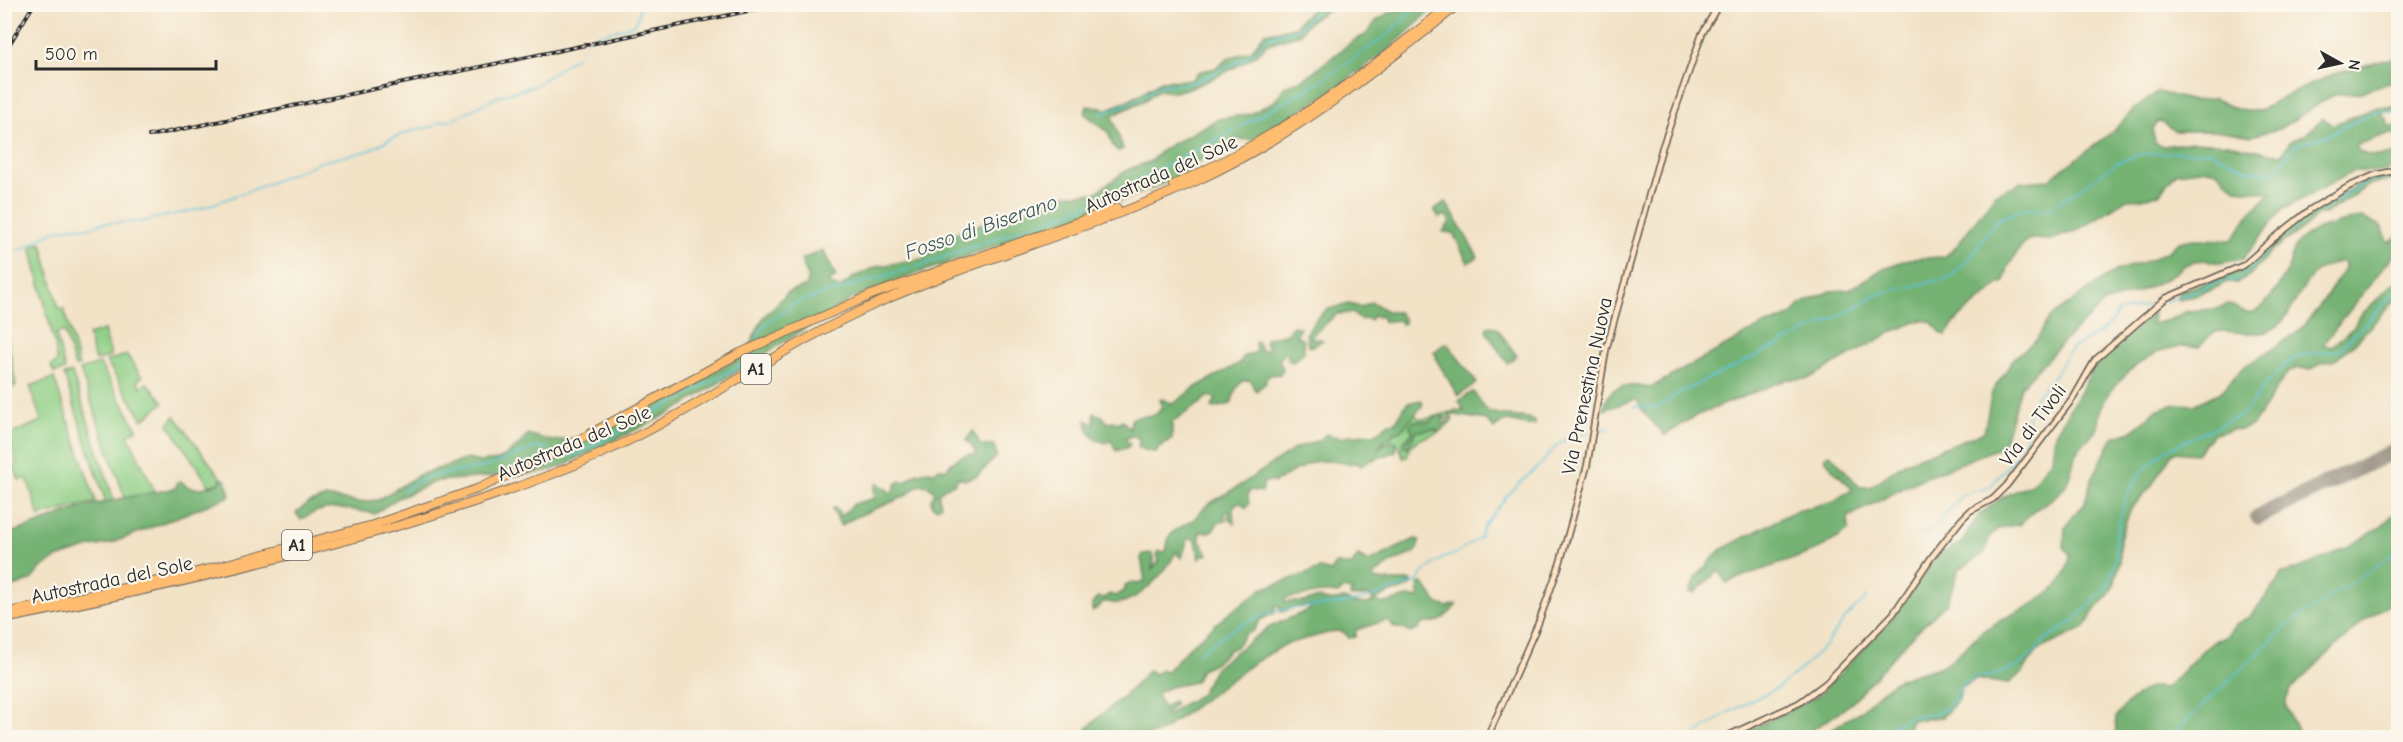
<svg xmlns="http://www.w3.org/2000/svg" width="2403" height="742" font-family="'Comic Neue',sans-serif">
  <rect width="100%" height="100%" fill="#fbf7ec"/>
  <filter id="ink" filterUnits="userSpaceOnUse"><feTurbulence type="fractalNoise" baseFrequency=".0167" numOctaves="2"/><feDisplacementMap in="SourceGraphic" scale="12" xChannelSelector="R" yChannelSelector="G"/><feConvolveMatrix kernelMatrix="1 2 1 2 8 2 1 2 1" color-interpolation-filters="sRGB"/></filter>
  <filter id="wash" filterUnits="userSpaceOnUse"><feTurbulence type="fractalNoise" baseFrequency=".008" numOctaves="4" result="noise"/><feDisplacementMap in="SourceGraphic" scale="24" xChannelSelector="R" yChannelSelector="G"/><feGaussianBlur stdDeviation="1.35" result="paint"/><feColorMatrix in="noise" values="0 0 0 0 0 0 0 0 0 0 0 0 0 0 0 0 0 1.4 0 .05"/><feComposite in="paint" operator="in"/></filter>
  <g filter="url(#wash)">
    <rect width="100%" height="100%" fill="#f2e2c6"/>
    <!-- green -->
    <path fill="#90cf86" stroke="#5e7d58" stroke-width="1.5" d="M 42,243 L 59,309 L 64,309 L 79,366 L 75,367 L 64,331 L 56,334 L 65,370 L 54,373 L 51,366 L 57,362 L 55,346 L 31,247 Z
      M 4,314 L 16,386 L 8,389 L 5,368 Z
      M 104,330 L 111,356 L 95,361 L 88,335 Z
      M 127,355 L 142,377 L 137,381 L 141,387 L 147,383 L 164,402 L 143,420 L 106,361 Z
      M 100,364 L 137,429 L 128,435 L 155,492 L 125,498 L 80,370 Z
      M 72,373 L 114,500 L 106,502 L 64,375 Z
      M 54,378 L 96,502 L 39,516 L 27,478 L 19,480 L 14,467 L 17,465 L 7,436 L 41,421 L 30,386 Z
      M 1450,412 L 1451,416 L 1442,421 L 1444,418 L 1436,417 L 1429,422 L 1414,421 L 1410,426 L 1413,433 L 1404,440 L 1408,447 L 1416,431 L 1434,429 L 1439,432 C 1425,438 1410,439 1407,457 L 1403,458 L 1400,447 L 1394,441 L 1379,449 L 1378,448 L 1414,414 L 1420,419 C 1431,419 1439,415 1450,412 Z
      M 175,416 L 221,478 L 220,483 L 209,485 L 168,424 Z"/>
    <!-- forest -->
    <path fill="#74b273" stroke="#506e4f" stroke-width="1.5" fill-rule="evenodd" d="M 1317,5 L 1338,5 C 1321,15 1311,15 1300,34 L 1265,45 C 1257,60 1190,91 1172,92 C 1168,92 1162,90 1158,90 L 1145,100 L 1112,116 L 1123,149 L 1118,151 L 1113,146 L 1108,132 L 1085,114 L 1087,106 L 1108,109 L 1132,99 L 1161,81 L 1191,80 L 1198,72 L 1216,68 L 1229,58 L 1251,51 L 1265,33 L 1295,27 L 1301,19 Z
      M 1406,5 L 1437,5 L 1389,49 L 1333,90 L 1252,140 L 1237,139 L 1203,158 L 1182,176 L 1101,209 L 907,277 L 853,298 L 676,410 L 558,468 L 538,473 L 437,481 L 398,498 L 374,514 C 347,508 324,503 301,520 L 296,513 L 307,504 L 326,497 L 359,502 L 378,500 L 419,475 L 467,459 L 480,462 L 499,460 L 518,446 L 528,434 L 551,441 L 593,437 L 745,355 L 763,318 L 788,292 L 807,286 L 808,277 L 801,260 L 823,250 L 836,277 L 829,282 L 830,285 L 840,288 L 854,277 L 878,266 L 923,259 L 940,240 L 957,232 L 986,222 L 996,223 L 1009,220 L 1022,210 L 1033,209 L 1056,195 L 1095,193 L 1127,170 L 1151,161 L 1163,149 L 1218,119 L 1250,114 L 1275,101 L 1285,86 L 1304,79 L 1353,41 L 1367,34 L 1376,21 L 1389,13 L 1403,9 Z
      M 2398,57 L 2398,79 L 2358,93 L 2333,95 L 2279,129 L 2251,136 L 2220,131 L 2176,131 L 2158,121 L 2153,129 L 2154,142 L 2164,146 L 2193,142 L 2229,144 L 2281,155 L 2290,141 L 2306,134 L 2323,118 L 2332,125 L 2378,107 L 2397,107 L 2398,116 L 2396,110 L 2380,113 L 2387,119 L 2388,126 L 2398,126 L 2398,136 L 2390,133 L 2359,144 L 2356,148 C 2366,159 2385,157 2398,152 L 2398,168 L 2379,172 L 2354,171 L 2282,210 L 2243,259 L 2220,263 L 2202,260 L 2185,265 L 2166,279 L 2138,292 L 2104,303 L 2060,345 L 2021,387 L 2005,440 L 1999,448 L 1919,480 L 1848,517 L 1849,530 C 1810,560 1770,564 1726,583 L 1719,570 L 1694,593 L 1690,593 L 1695,579 L 1720,550 L 1793,512 L 1834,501 L 1853,489 L 1833,470 L 1824,457 L 1830,454 L 1860,487 L 1870,487 L 1906,462 L 1984,432 L 1992,392 L 2015,357 L 2037,339 L 2049,318 L 2115,271 L 2150,260 L 2168,251 L 2179,242 L 2193,239 L 2232,240 L 2250,213 L 2271,193 L 2236,189 L 2216,171 L 2208,169 L 2176,173 L 2159,194 L 2147,198 L 2127,199 L 2078,230 L 2051,240 L 2030,239 L 2023,243 L 2008,267 L 2004,282 C 1993,286 1990,293 1981,300 C 1967,311 1955,319 1946,335 L 1942,334 L 1932,322 L 1921,320 L 1894,331 L 1808,379 L 1788,379 L 1695,416 L 1665,435 L 1644,413 L 1636,399 L 1604,410 C 1608,382 1627,384 1650,388 L 1754,330 L 1792,315 L 1801,304 L 1830,291 L 1849,290 L 1884,268 L 1908,259 L 1944,257 L 1955,248 L 1996,193 L 2022,182 L 2048,180 L 2111,133 L 2136,107 L 2158,92 L 2194,101 L 2214,98 L 2236,109 L 2259,111 L 2294,92 L 2338,72 Z
      M 2398,172 L 2398,179 L 2369,185 L 2325,214 L 2318,214 L 2305,227 L 2271,251 L 2249,277 L 2236,283 L 2226,282 L 2216,288 L 2179,300 L 2177,295 L 2180,292 L 2246,268 L 2276,239 L 2326,203 L 2363,182 Z
      M 1446,202 L 1478,257 L 1468,263 L 1453,233 L 1443,232 L 1450,222 L 1446,215 L 1439,218 L 1434,209 Z
      M 2362,218 L 2381,226 L 2389,242 L 2398,235 L 2398,249 L 2323,344 L 2331,347 L 2354,327 L 2358,318 L 2398,279 L 2398,297 L 2354,344 L 2333,361 L 2321,363 L 2312,369 L 2297,368 L 2287,373 L 2253,425 L 2240,430 L 2232,429 L 2212,435 L 2197,454 L 2173,452 L 2152,485 L 2131,509 L 2120,538 L 2120,562 L 2114,585 L 2106,599 L 2095,609 L 2085,628 L 2038,650 L 2023,672 L 2008,684 L 1976,679 L 1961,689 L 1959,699 L 1942,717 L 1911,720 L 1905,737 L 1823,737 C 1834,725 1847,721 1860,711 C 1874,700 1883,687 1899,679 C 1913,673 1930,672 1943,665 C 1961,656 1972,637 1989,627 C 2022,606 2066,599 2070,554 L 2064,547 L 2065,528 L 2074,514 L 2084,505 L 2091,481 L 2113,437 L 2134,430 L 2156,410 L 2176,404 L 2194,405 L 2222,391 L 2242,368 L 2297,333 L 2320,306 L 2345,268 L 2345,263 L 2341,261 C 2332,265 2323,266 2316,272 C 2297,288 2293,319 2271,330 C 2253,339 2222,326 2212,334 C 2207,338 2204,343 2199,347 C 2160,340 2119,373 2102,406 C 2099,413 2099,421 2097,428 C 2094,436 2083,441 2079,449 C 2072,461 2072,477 2064,488 C 2052,502 2032,508 2021,524 L 1999,528 L 1989,537 L 1985,553 L 1959,569 L 1947,603 L 1910,638 L 1852,702 L 1840,712 L 1801,737 L 1733,738 L 1818,696 L 1892,619 L 1939,554 L 1963,542 L 1968,530 L 1980,514 L 2003,497 L 2032,484 L 2052,459 L 2055,434 L 2096,364 L 2154,312 L 2152,324 L 2169,320 L 2188,311 L 2214,309 L 2228,304 C 2237,307 2244,314 2254,312 C 2263,310 2282,282 2286,273 C 2291,263 2291,253 2298,243 C 2309,229 2345,220 2362,218 Z
      M 1372,302 L 1388,312 L 1398,312 L 1404,319 L 1404,323 L 1401,324 L 1399,320 L 1383,322 L 1381,315 L 1378,317 L 1373,315 L 1370,320 L 1366,318 L 1360,320 L 1352,313 L 1337,314 L 1310,337 L 1323,340 L 1311,347 L 1308,346 L 1306,334 L 1317,318 L 1328,309 L 1349,304 L 1361,307 Z
      M 1294,326 L 1300,328 L 1296,335 L 1303,339 L 1304,352 L 1293,362 L 1287,360 L 1289,355 L 1284,353 L 1279,361 L 1283,368 L 1280,374 L 1270,375 L 1266,379 L 1266,383 L 1256,391 L 1250,380 L 1242,381 L 1236,389 L 1231,404 L 1214,408 L 1212,406 L 1216,399 L 1210,396 L 1205,398 L 1201,403 L 1172,422 L 1172,439 L 1158,448 L 1157,452 C 1152,453 1142,450 1138,446 L 1140,441 L 1134,435 L 1125,439 L 1130,444 L 1128,447 L 1116,451 L 1111,440 L 1107,443 C 1092,440 1088,434 1086,420 L 1094,424 L 1094,413 L 1102,416 L 1108,423 L 1113,421 L 1118,423 L 1122,420 L 1130,429 L 1131,420 L 1135,417 L 1155,415 L 1162,408 L 1160,400 L 1162,399 L 1173,404 L 1196,387 L 1240,363 L 1244,356 L 1256,352 L 1255,342 L 1258,342 L 1261,351 L 1266,350 L 1268,346 L 1265,344 L 1265,339 L 1288,333 L 1291,327 Z
      M 1492,326 L 1497,328 L 1517,356 L 1507,363 L 1486,331 L 1487,327 Z
      M 1444,344 L 1448,344 L 1477,383 L 1458,396 L 1436,359 L 1437,357 L 1434,352 Z
      M 1472,392 C 1479,395 1480,405 1487,410 C 1493,415 1520,417 1529,418 L 1535,421 L 1535,425 C 1523,427 1516,421 1504,421 L 1494,429 L 1487,420 L 1449,414 L 1455,410 L 1464,411 L 1459,401 Z
      M 1421,400 L 1423,402 L 1422,406 L 1402,430 L 1393,432 L 1391,438 L 1384,440 L 1378,448 L 1379,449 L 1384,444 L 1394,441 L 1397,448 L 1395,452 L 1367,462 L 1361,466 L 1358,463 C 1342,465 1314,454 1301,469 L 1297,469 L 1274,483 L 1272,481 L 1264,482 L 1262,492 L 1250,490 L 1248,496 L 1249,504 L 1246,508 L 1242,503 L 1235,504 L 1233,510 L 1234,523 L 1228,519 L 1229,512 L 1227,511 L 1225,513 L 1225,521 L 1219,522 L 1211,532 L 1200,532 L 1200,540 L 1208,554 L 1207,555 L 1203,555 L 1199,560 L 1196,540 L 1188,538 L 1182,558 L 1178,555 L 1178,552 L 1176,552 C 1167,571 1141,600 1118,603 C 1113,604 1108,601 1103,602 L 1098,608 L 1092,611 L 1092,604 L 1098,597 L 1104,598 L 1109,594 L 1116,596 L 1125,590 L 1125,585 L 1132,582 L 1138,584 L 1145,581 L 1141,558 L 1143,554 L 1151,553 C 1157,559 1153,563 1152,569 L 1159,561 L 1157,554 L 1160,551 L 1162,553 L 1166,551 L 1169,537 L 1174,531 L 1193,520 L 1207,505 L 1242,484 L 1296,448 L 1320,440 L 1326,434 L 1341,438 L 1350,435 L 1375,434 L 1389,423 L 1395,423 L 1407,403 Z
      M 1439,416 L 1444,416 L 1442,423 L 1443,424 L 1452,418 L 1453,420 L 1439,432 L 1434,429 L 1416,432 L 1408,447 L 1405,447 L 1403,444 L 1413,433 L 1410,426 L 1414,421 L 1429,422 Z
      M 973,431 L 981,446 L 994,445 L 997,456 L 977,476 L 964,480 L 959,477 L 954,484 L 945,488 L 938,494 L 941,505 L 937,508 L 932,506 L 931,499 L 935,492 C 932,488 928,485 923,485 C 914,485 910,494 903,497 C 890,504 847,518 841,526 L 832,509 L 835,508 L 841,516 L 854,504 L 875,498 L 874,489 L 877,483 L 887,489 L 889,493 L 894,490 L 896,484 L 901,481 L 906,482 C 913,474 920,471 931,471 L 933,473 L 939,468 L 946,470 C 950,462 961,456 971,454 L 975,456 L 977,455 L 970,443 L 966,441 Z
      M 221,478 L 226,480 L 230,496 L 112,543 L 87,548 L 57,558 L 42,567 L 31,580 L 17,586 L 5,587 L 5,534 C 32,528 57,515 84,507 C 115,499 146,494 176,488 L 177,482 L 181,481 C 191,494 207,486 220,483 Z
      M 2398,510 L 2398,599 L 2364,620 L 2292,688 L 2286,700 L 2286,706 L 2300,737 L 2115,737 C 2118,731 2114,726 2116,718 C 2119,708 2143,689 2153,687 C 2159,686 2162,689 2167,687 L 2203,650 L 2216,640 L 2225,637 L 2236,624 L 2249,617 L 2279,581 L 2280,574 C 2310,566 2356,545 2381,526 C 2387,521 2392,515 2398,510 Z
      M 1415,539 L 1420,540 L 1416,552 L 1395,561 L 1374,575 L 1374,579 L 1385,581 L 1410,581 L 1413,584 C 1402,593 1388,591 1375,600 L 1383,604 L 1407,597 L 1418,598 L 1419,584 L 1423,583 L 1437,603 L 1447,607 L 1456,604 L 1456,607 L 1440,621 L 1422,624 L 1418,630 L 1410,633 L 1402,628 L 1395,628 L 1387,620 L 1356,630 L 1355,637 L 1349,638 L 1344,632 L 1336,631 L 1286,644 L 1252,664 L 1170,725 C 1157,742 1101,738 1077,737 C 1090,729 1091,723 1101,715 C 1118,701 1135,688 1148,670 L 1155,674 L 1161,670 L 1166,672 L 1188,648 L 1224,617 L 1262,589 L 1320,569 L 1332,572 L 1333,566 L 1337,563 L 1342,565 L 1352,565 L 1358,556 L 1369,562 ZM 1343,589 L 1352,590 L 1350,596 C 1358,599 1363,594 1371,596 L 1373,602 L 1367,604 L 1354,603 L 1344,599 L 1327,601 L 1319,598 L 1303,602 L 1285,602 L 1285,598 C 1305,598 1318,590 1338,594 ZM 1275,606 L 1278,606 L 1281,612 L 1297,607 L 1309,606 L 1310,609 L 1268,628 L 1227,658 L 1215,668 L 1200,695 L 1178,707 L 1166,717 L 1165,715 L 1175,704 L 1173,701 L 1163,708 L 1157,693 L 1170,687 L 1195,682 L 1201,669 L 1216,662 L 1229,650 L 1236,647 L 1245,634 L 1253,631 L 1260,620 L 1276,612 Z"/>
    <g fill="none" stroke-linecap="round" stroke-linejoin="round">
      <!-- stream -->
      <path stroke="#5ec3db" stroke-width="1.5" d="M 586,41 L 593,36 L 634,25 L 638,18 L 640,4
        M 581,50 L 581,49
        M 1100,114 L 1142,98 L 1161,85 L 1185,84 L 1196,81 L 1244,59 L 1259,48 L 1267,38 L 1299,28 L 1317,10 L 1329,4
        M 4,252 L 20,251 L 52,232 L 73,227 L 88,228 L 103,223 L 140,222 L 199,209 L 260,187 L 320,162 L 368,151 L 390,139 L 417,129 L 433,127 L 439,122 L 452,120 L 499,96 L 534,86 L 577,56
        M 2165,302 L 2221,281 L 2239,279 L 2251,269 L 2264,252 L 2312,214 L 2367,182 L 2398,176
        M 757,343 C 760,317 780,321 794,303 L 925,264 L 1097,202 L 1240,127 L 1319,82 L 1385,37 L 1419,4
        M 1634,407 C 1642,406 1652,410 1659,406 C 1670,401 1676,392 1688,389 L 1853,309 L 1877,294 L 1949,278 L 1971,257 L 1995,221 L 2023,209 L 2048,210 L 2117,163 L 2140,154 L 2209,151 L 2248,170 L 2268,173 L 2276,169 L 2296,145 L 2324,137 L 2377,111 L 2398,113
        M 1595,431 L 1610,428
        M 554,458 L 566,454 L 569,456 L 580,453 L 752,359 L 756,348
        M 403,491 L 417,481 L 437,475 L 485,467 L 538,447 L 548,449
        M 1920,536 L 1939,523 L 1962,495 L 1990,487 L 2023,447 L 2027,434 L 2029,409 L 2037,395 L 2057,372 L 2066,355 L 2073,348 L 2107,328 L 2118,312 L 2155,304
        M 1198,654 C 1224,632 1253,615 1288,609 C 1309,606 1331,606 1352,602 C 1375,598 1395,588 1418,582 L 1421,574 L 1441,559 L 1455,554 L 1480,537 L 1483,527 L 1511,491 L 1542,463 L 1556,446 L 1570,437 L 1590,432
        M 1896,724 L 1899,738
        M 1691,738 L 1727,713 L 1777,688 L 1798,672 L 1823,648 L 1848,615 L 1868,597
        M 1879,738 L 1896,724 L 1913,716 L 1931,715 L 1946,709 L 1953,702 L 1963,685 L 1972,679 L 1978,676 L 1989,677 L 2017,667 L 2032,655 L 2045,640 L 2074,621 L 2107,587 L 2116,559 L 2116,535 L 2123,507 L 2130,489 L 2140,473 L 2164,451 L 2245,413 L 2266,383 L 2288,363 L 2301,355 L 2339,350 L 2398,290
        M 2168,738 L 2289,624 L 2398,551"/>
      <!-- runway -->
      <path stroke="#8e8678" stroke-width="16" d="M 2258,517 L 2398,449"/>
    </g>
  </g>
  <g filter="url(#ink)">
    <g fill="none" stroke-linecap="round" stroke-linejoin="round">
      <defs>
        <path id="secondary" d="M 1487,738 L 1538,624 L 1560,563 L 1587,466 L 1606,350 L 1662,148 L 1702,34 L 1719,4
          M 1723,738 L 1799,703 L 1826,683 L 1893,614 L 1931,558 L 1961,520 L 1970,511 L 1993,499 L 2007,485 L 2074,397 L 2095,360 L 2166,298 L 2244,265 L 2273,239 L 2311,209 L 2348,187 L 2375,175 L 2398,170"/>
        <path id="highway" d="M 1173,185 C 1276,140 1364,75 1451,4
          M 4,613 L 182,576 L 373,525 L 477,489 L 536,463 L 740,353 L 871,295 L 1117,208
          M 4,619 C 136,593 266,564 394,527 C 463,506 533,484 598,455 C 696,412 782,345 880,302 C 982,257 1092,229 1194,182 C 1292,137 1376,72 1459,4"/>
      </defs>
      <!-- secondary casing -->
      <use href="#secondary" stroke="#716b61" stroke-width="8"/>
      <!-- highway casing -->
      <use href="#highway" stroke="#716b61" stroke-width="10"/>
      <!-- secondary -->
      <use href="#secondary" stroke="#ffe4c6" stroke-width="4.5"/>
      <!-- highway -->
      <use href="#highway" stroke="#febc70" stroke-width="8"/>
      <defs>
        <path id="rail" d="M 4,53 L 34,4
          M 149,136 L 782,4"/>
      </defs>
      <!-- rail casing -->
      <use href="#rail" stroke="#2b2b2b" stroke-width="4"/>
      <!-- rail -->
      <use href="#rail" stroke="#fbf7ec" stroke-width="1.5" stroke-dasharray="4.5" stroke-linecap="butt"/>
    </g>
  </g>
  <g text-anchor="middle" dominant-baseline="central" stroke-width="4.5" stroke-linejoin="round" paint-order="stroke">
    <!-- shield labels -->
    <g fill="#fbf7ec" stroke="#696865" stroke-width="1.5">
      <rect x="741" y="354" width="30" height="30" rx="4.5"/>
      <rect x="282" y="530" width="30" height="30" rx="4.5"/>
    </g>
    <g font-size="18" font-weight="bold" fill="#2b2b2b">
      <text x="756" y="369">A1</text>
      <text x="297" y="545">A1</text>
    </g>
    <!-- street labels -->
    <g font-size="20" fill="#2b2b2b" stroke="#fbf7ec">
      <text transform="translate(1161 174) rotate(-24)">Autostrada del Sole</text>
      <text transform="translate(1587 386) rotate(-78)">Via Prenestina Nuova</text>
      <text transform="translate(2033 425) rotate(-53)">Via di Tivoli</text>
      <text transform="translate(574 443) rotate(-23)">Autostrada del Sole</text>
      <text transform="translate(112 580) rotate(-12)">Autostrada del Sole</text>
    </g>
    <!-- water labels -->
    <g font-size="21" font-style="italic" fill="#3a5960" stroke="#fbf7ec">
      <text transform="translate(981 227) rotate(-19)">Fosso di Biserano</text>
    </g>
  </g>
  <!-- margin -->
  <rect width="2403" height="742" fill="none" stroke="#fbf7ec" stroke-width="24"/>
  <!-- north arrow -->
  <g transform="translate(2340 63) rotate(98)" stroke="#fbf7ec" stroke-width="4.5" paint-order="stroke">
  <path d="M0-4.5L10 22L0 15L-10 22Z" fill="#2b2b2b"/>
  <text y="-9" font-size="16" font-weight="bold" text-anchor="middle" fill="#2b2b2b">N</text>
  </g>
  <!-- scale -->
  <path d="M36 60v9h180v-9" fill="none" stroke="#2b2b2b" stroke-width="3"/>
  <text x="45" y="60" font-size="18" fill="#2b2b2b" stroke="#fbf7ec" stroke-width="4.5" paint-order="stroke">500 m</text>
</svg>
